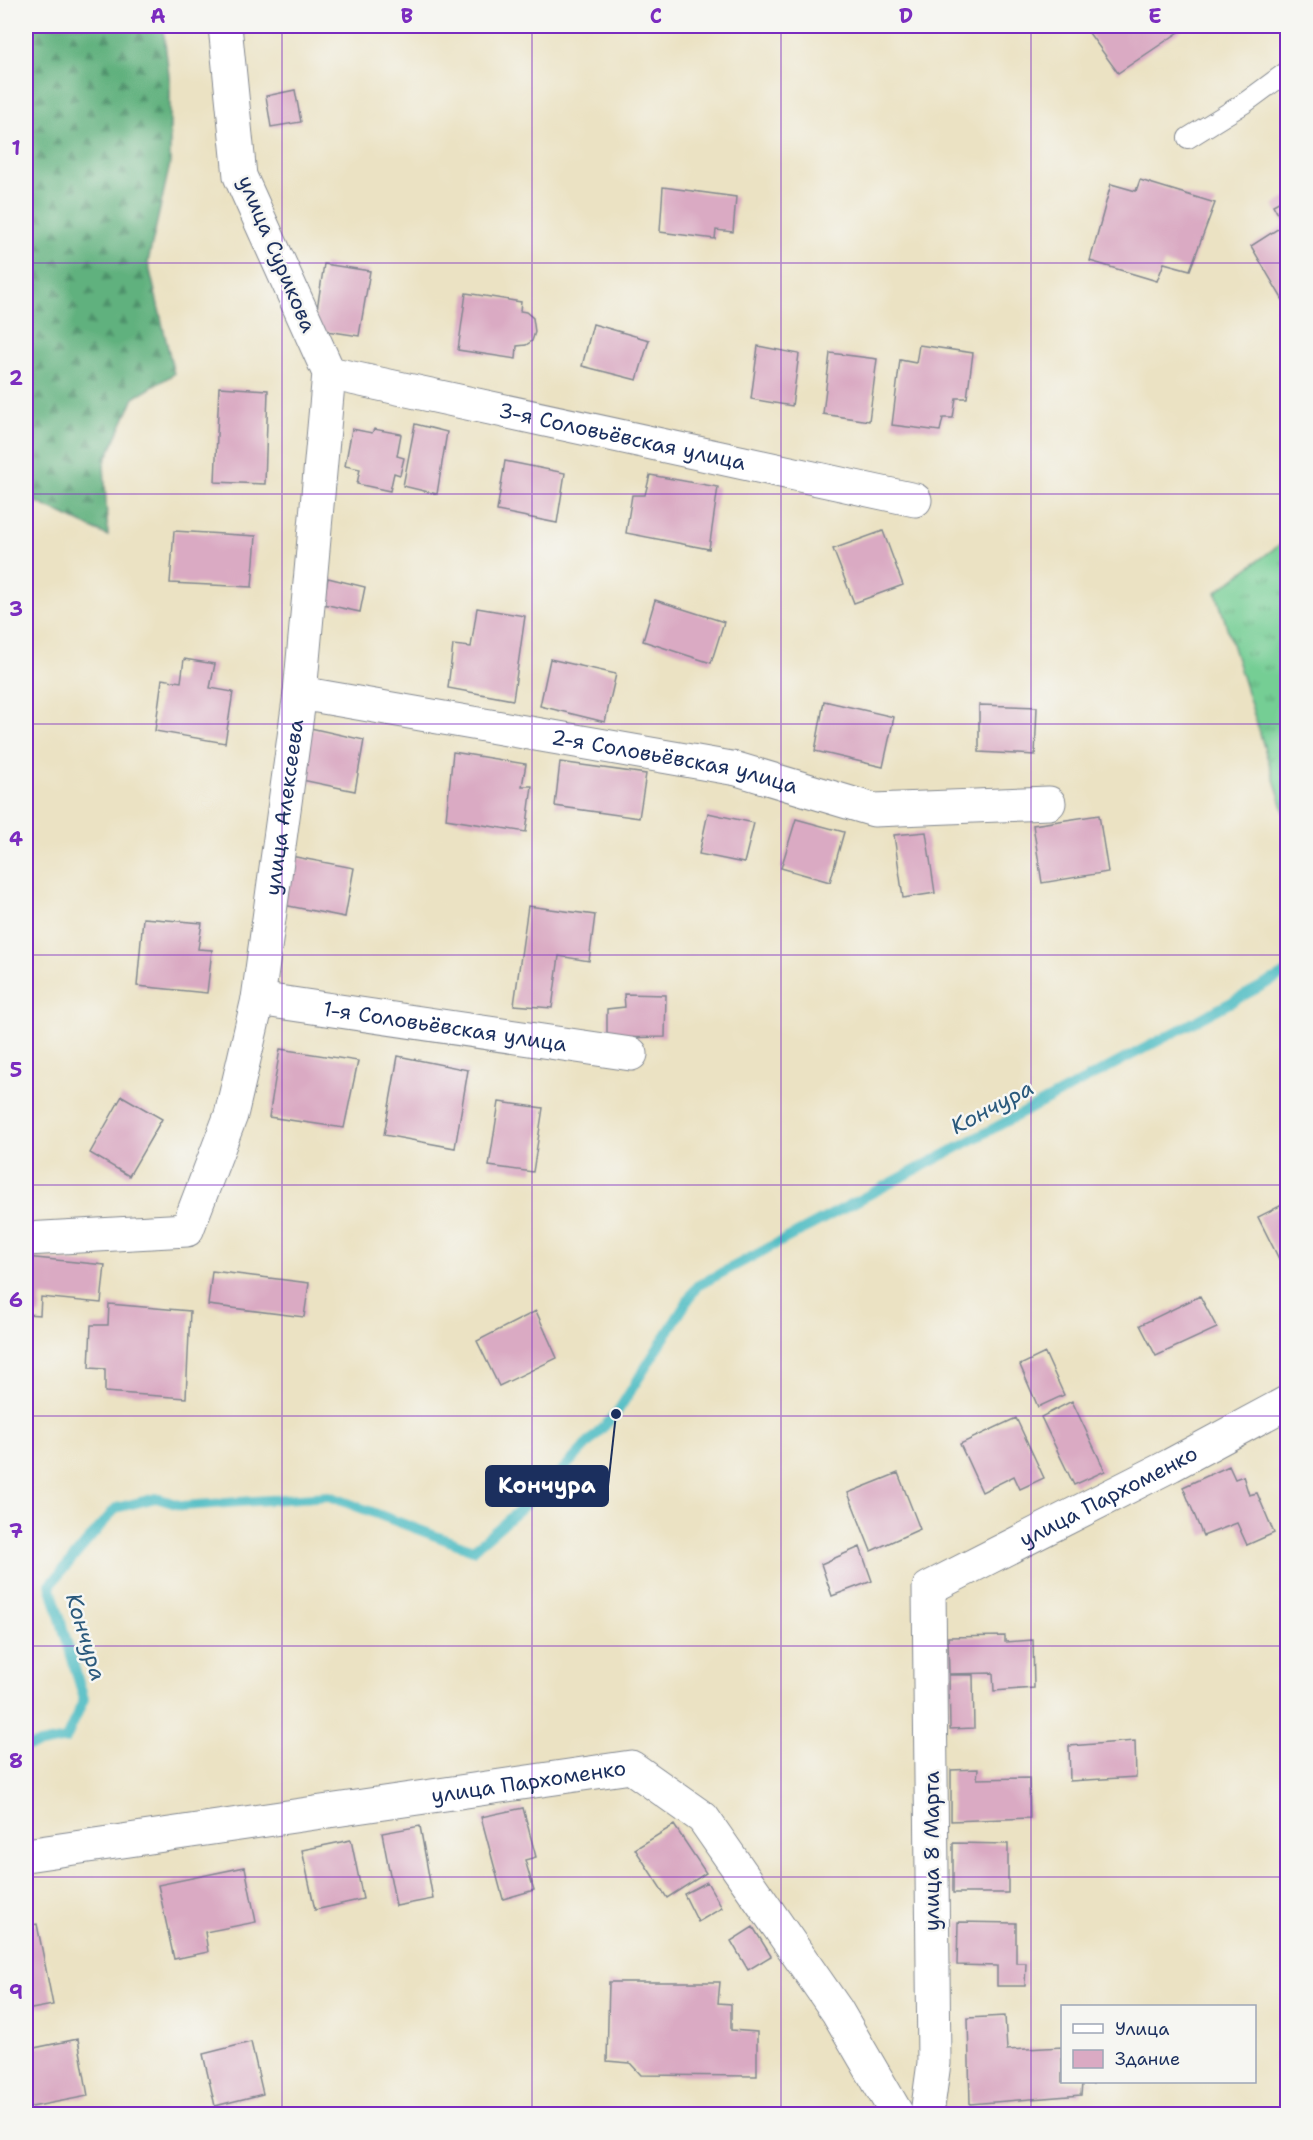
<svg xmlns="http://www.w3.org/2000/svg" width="1313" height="2140" font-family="'Shantell Sans',sans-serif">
  <defs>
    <pattern id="grass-tufts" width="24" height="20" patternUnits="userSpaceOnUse" patternTransform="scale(1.5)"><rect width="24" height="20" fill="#75ce94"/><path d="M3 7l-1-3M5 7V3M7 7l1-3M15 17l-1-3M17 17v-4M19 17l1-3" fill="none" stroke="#5fa87c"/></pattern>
    <pattern id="forest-firs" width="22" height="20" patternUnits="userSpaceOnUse" patternTransform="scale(1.5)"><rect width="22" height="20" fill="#60b17e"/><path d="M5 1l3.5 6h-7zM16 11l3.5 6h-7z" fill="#4e906a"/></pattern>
  </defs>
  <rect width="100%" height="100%" fill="#f6f6f2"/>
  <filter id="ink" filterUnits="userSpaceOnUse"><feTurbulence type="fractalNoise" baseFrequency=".0167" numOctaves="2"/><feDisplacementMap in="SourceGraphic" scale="12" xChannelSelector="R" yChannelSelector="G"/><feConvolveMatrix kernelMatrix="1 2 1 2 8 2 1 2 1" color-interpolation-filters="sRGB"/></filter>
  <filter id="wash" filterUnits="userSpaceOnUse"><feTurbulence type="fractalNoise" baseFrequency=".008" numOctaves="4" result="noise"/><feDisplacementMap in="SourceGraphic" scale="24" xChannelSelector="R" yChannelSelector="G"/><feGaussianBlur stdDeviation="1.35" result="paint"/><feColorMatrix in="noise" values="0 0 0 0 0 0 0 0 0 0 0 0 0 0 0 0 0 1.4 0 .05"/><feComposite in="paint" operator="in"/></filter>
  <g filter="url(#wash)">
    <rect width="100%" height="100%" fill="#ebe2c3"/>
    <!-- grass -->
    <path fill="url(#grass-tufts)" stroke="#487e79" stroke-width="1.5" d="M 1287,539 L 1287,821 L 1216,592 Z"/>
    <!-- forest -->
    <path fill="url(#forest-firs)" stroke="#3e706e" stroke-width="1.5" d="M 26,26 L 163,26 L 170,84 L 170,164 L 148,262 L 174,374 L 134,398 L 104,464 L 108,536 L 26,497 Z"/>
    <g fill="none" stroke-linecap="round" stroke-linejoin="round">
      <!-- stream -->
      <path stroke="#4ebcc3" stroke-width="10" d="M 26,1745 L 30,1746 L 66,1739 L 84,1699 L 50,1585 L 116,1508 L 156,1498 L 183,1506 L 329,1496 L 473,1550 L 547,1486 L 616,1414 L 697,1286 L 1288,972"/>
    </g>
    <g id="blocks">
      <!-- building -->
      <path fill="#daaac3" d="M 1084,26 L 1188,26 L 1118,73 Z
        M 295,90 L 301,122 L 271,127 L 266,96 Z
        M 1140,180 L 1215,203 L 1190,270 L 1164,263 L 1157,281 L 1090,261 L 1111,184 L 1136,191 Z
        M 663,187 L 736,197 L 733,232 L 716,230 L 715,239 L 660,232 Z
        M 1288,197 L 1288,300 L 1284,302 L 1251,246 L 1284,225 L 1273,205 Z
        M 324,264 L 370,271 L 359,336 L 314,329 Z
        M 466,293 L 521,302 L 520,311 L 526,312 L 533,318 L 535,332 L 532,341 L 526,345 L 517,346 L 516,359 L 458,350 Z
        M 593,324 L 649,340 L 637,380 L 582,366 Z
        M 919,345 L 973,353 L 967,398 L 956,398 L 953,418 L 943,418 L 940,431 L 892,425 L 900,360 L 916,363 Z
        M 758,346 L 799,354 L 792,406 L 751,399 Z
        M 830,353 L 877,359 L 869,421 L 823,414 Z
        M 219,387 L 268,390 L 265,484 L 215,482 Z
        M 415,424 L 447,432 L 437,494 L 403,486 Z
        M 352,429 L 372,433 L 374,429 L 401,434 L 397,456 L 404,458 L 400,475 L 394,473 L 390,491 L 357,484 L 360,469 L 345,466 Z
        M 505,461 L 565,473 L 557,523 L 497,511 Z
        M 650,475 L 718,487 L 709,549 L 626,533 L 632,495 L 645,495 Z
        M 174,531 L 256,536 L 252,587 L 170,583 Z
        M 883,531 L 903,585 L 854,603 L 833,549 Z
        M 328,578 L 365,587 L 360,612 L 323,604 Z
        M 655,600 L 724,622 L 711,663 L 643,641 Z
        M 477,608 L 525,616 L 513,700 L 448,688 L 453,645 L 471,647 Z
        M 184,659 L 215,664 L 210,688 L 233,692 L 225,743 L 155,731 L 162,679 L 181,682 Z
        M 550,659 L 616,674 L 605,722 L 540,706 Z
        M 824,701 L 894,717 L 883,767 L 815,751 Z
        M 979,705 L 1037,707 L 1035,755 L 979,752 Z
        M 306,727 L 364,740 L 355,791 L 297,779 Z
        M 453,752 L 526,764 L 522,786 L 532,786 L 526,832 L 446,819 Z
        M 560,762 L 646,774 L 639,818 L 555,806 Z
        M 708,813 L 754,823 L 744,863 L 699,854 Z
        M 1099,815 L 1108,872 L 1042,883 L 1033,825 Z
        M 796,819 L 844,832 L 830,882 L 781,868 Z
        M 926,832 L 935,893 L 903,898 L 894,835 Z
        M 280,854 L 354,868 L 345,917 L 273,903 Z
        M 528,906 L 595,915 L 589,961 L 559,956 L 552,1008 L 514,1005 Z
        M 143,918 L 202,923 L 198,949 L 212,950 L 207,993 L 137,986 Z
        M 624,994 L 666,995 L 665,1037 L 607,1038 L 607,1009 L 625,1007 Z
        M 280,1049 L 358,1061 L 344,1128 L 269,1117 Z
        M 398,1056 L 468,1070 L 455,1148 L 384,1135 Z
        M 122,1096 L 162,1119 L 129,1176 L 90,1153 Z
        M 499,1102 L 543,1108 L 533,1172 L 489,1166 Z
        M 1288,1202 L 1288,1277 L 1258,1217 Z
        M 26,1257 L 105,1265 L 101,1303 L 41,1297 L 40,1315 L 26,1314 Z
        M 212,1271 L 309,1283 L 304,1317 L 208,1305 Z
        M 1200,1296 L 1217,1328 L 1156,1356 L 1140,1325 Z
        M 109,1304 L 190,1311 L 186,1398 L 105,1392 L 105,1369 L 89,1368 L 91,1325 L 108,1325 Z
        M 536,1311 L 557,1358 L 499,1386 L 477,1341 Z
        M 1045,1353 L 1064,1395 L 1038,1407 L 1020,1365 Z
        M 1072,1401 L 1105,1471 L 1074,1485 L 1041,1417 Z
        M 1016,1418 L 1044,1478 L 1020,1489 L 1014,1476 L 982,1492 L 960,1444 Z
        M 1229,1466 L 1235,1479 L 1243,1476 L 1249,1495 L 1257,1493 L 1274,1533 L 1247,1545 L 1237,1523 L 1203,1536 L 1183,1487 Z
        M 898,1473 L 920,1529 L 871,1551 L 848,1493 Z
        M 860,1547 L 872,1581 L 832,1596 L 821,1564 Z
        M 1005,1636 L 1005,1642 L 1033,1640 L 1034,1688 L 994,1691 L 993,1673 L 949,1674 L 948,1637 Z
        M 949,1675 L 973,1675 L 974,1728 L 950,1729 Z
        M 1135,1741 L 1136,1777 L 1070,1781 L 1069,1746 Z
        M 978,1769 L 977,1779 L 1029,1778 L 1030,1818 L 951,1821 L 951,1770 Z
        M 523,1808 L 536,1857 L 525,1860 L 534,1890 L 503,1899 L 481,1817 Z
        M 674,1825 L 706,1873 L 667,1898 L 635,1849 Z
        M 420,1826 L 433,1899 L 396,1906 L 382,1833 Z
        M 351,1840 L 363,1899 L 315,1910 L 302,1850 Z
        M 953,1843 L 1008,1844 L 1008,1893 L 953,1893 Z
        M 245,1867 L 256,1922 L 205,1932 L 208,1952 L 174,1959 L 158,1885 Z
        M 707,1882 L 722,1908 L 698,1922 L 684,1894 Z
        M 958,1922 L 1016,1923 L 1016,1963 L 1026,1963 L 1025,1986 L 997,1986 L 997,1966 L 957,1965 Z
        M 37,1924 L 53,2005 L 26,2010 L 26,1926 Z
        M 753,1927 L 771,1956 L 748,1970 L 731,1941 Z
        M 609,1982 L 720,1982 L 718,2003 L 731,2004 L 731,2030 L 757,2032 L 757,2076 L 641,2075 L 630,2063 L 607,2061 Z
        M 1005,2016 L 1007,2050 L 1062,2047 L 1062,2082 L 1093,2082 L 1093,2084 L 1082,2084 L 1081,2095 L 970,2104 L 968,2018 Z
        M 32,2037 L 34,2048 L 78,2039 L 88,2096 L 26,2108 L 26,2038 Z
        M 251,2042 L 263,2094 L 215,2106 L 203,2054 Z"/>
    </g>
  </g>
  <g filter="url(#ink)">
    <use href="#blocks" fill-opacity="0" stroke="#838890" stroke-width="1.5"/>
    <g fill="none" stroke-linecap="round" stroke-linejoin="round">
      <defs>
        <path id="service" d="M 1188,138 L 1246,102 L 1288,71"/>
        <g id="minor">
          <path id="s1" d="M 329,373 L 915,500"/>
          <path id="s2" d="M 300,693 L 737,769 L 874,810 L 1049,803"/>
          <path id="s3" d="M 258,999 L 631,1054"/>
          <path id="s4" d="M 26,1239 L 187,1230 L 231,1115 L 258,999 L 300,693 L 329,373 L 240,176 L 225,26"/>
          <path id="s5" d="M 26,1855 L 631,1767 L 703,1818 L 837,2011 L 897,2114"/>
          <path id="s6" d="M 927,2114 L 934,2063 L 929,1588 L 1171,1465 L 1288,1402"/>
        </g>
      </defs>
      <!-- service casing -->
      <use href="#service" stroke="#838890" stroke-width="22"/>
      <!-- minor casing -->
      <use href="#minor" stroke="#838890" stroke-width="35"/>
      <!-- service -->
      <use href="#service" stroke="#fff" stroke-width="20"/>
      <!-- minor -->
      <use href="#minor" stroke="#fff" stroke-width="33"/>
    </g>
  </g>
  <!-- grid -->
  <path fill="none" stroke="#7b2cbf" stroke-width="1.5" stroke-opacity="0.55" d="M 282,26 L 282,2114M 532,26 L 532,2114M 781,26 L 781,2114M 1031,26 L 1031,2114M 26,263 L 1288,263M 26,494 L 1288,494M 26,724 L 1288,724M 26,955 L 1288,955M 26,1185 L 1288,1185M 26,1416 L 1288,1416M 26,1646 L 1288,1646M 26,1877 L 1288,1877"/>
  <g text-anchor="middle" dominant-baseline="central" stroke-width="5" stroke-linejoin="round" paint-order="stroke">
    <!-- street labels -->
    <g font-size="21" fill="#1b2f5e" stroke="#f6f6f2">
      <text transform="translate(277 254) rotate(67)">улица Сурикова</text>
      <text stroke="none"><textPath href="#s1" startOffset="300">3-я Соловьёвская улица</textPath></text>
      <text stroke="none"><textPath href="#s2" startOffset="381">2-я Соловьёвская улица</textPath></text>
      <text stroke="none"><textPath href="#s4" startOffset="597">улица Алексеева</textPath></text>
      <text stroke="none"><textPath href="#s3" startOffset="189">1-я Соловьёвская улица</textPath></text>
      <text stroke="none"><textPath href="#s6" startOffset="728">улица Пархоменко</textPath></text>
      <text stroke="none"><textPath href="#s5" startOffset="508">улица Пархоменко</textPath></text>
      <text transform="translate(932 1851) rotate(-90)">улица 8 Марта</text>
    </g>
    <!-- water labels -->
    <g font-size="22" font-style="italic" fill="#2a597c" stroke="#f6f6f2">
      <text transform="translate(992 1107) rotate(-28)">Кончура</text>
      <text transform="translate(86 1637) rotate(73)">Кончура</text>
    </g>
  </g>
  <!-- callouts -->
  <path fill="none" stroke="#1b2f5e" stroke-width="2" d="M616 1414L608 1486"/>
  <circle fill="#1b2f5e" stroke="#f6f6f2" stroke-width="2" cx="616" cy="1414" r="6"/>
  <rect fill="#1b2f5e" stroke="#1b2f5e" stroke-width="2" x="486" y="1466" width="122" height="40" rx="6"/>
  <g font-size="22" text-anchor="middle" font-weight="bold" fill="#fff">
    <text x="547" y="1493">Кончура</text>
  </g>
  <!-- margin -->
  <rect width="1313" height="2140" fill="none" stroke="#f6f6f2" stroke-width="66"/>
  <!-- legend -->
  <rect x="1061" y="2005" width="195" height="78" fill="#f6f6f2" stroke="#9ea6b7" stroke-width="1.5"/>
  <rect x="1073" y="2024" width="30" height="9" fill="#ffffff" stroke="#9ea6b7" stroke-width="1.5"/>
  <text x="1115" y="2035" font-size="18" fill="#1b2f5e">Улица</text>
  <rect x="1073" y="2050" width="30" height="18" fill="#daaac3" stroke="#9ea6b7" stroke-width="1.5"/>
  <text x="1115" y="2065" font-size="18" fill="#1b2f5e">Здание</text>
  <rect x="33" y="33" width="1247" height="2074" fill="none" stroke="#7b2cbf" stroke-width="2"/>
  <g font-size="20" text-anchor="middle" font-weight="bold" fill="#7b2cbf">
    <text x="158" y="23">A</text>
    <text x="407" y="23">B</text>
    <text x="656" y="23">C</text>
    <text x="906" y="23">D</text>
    <text x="1155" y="23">E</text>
    <text x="16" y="155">1</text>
    <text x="16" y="385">2</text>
    <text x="16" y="616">3</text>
    <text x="16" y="846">4</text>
    <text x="16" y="1077">5</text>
    <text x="16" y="1307">6</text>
    <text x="16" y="1538">7</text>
    <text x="16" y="1768">8</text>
    <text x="16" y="1999">9</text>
  </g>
</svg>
